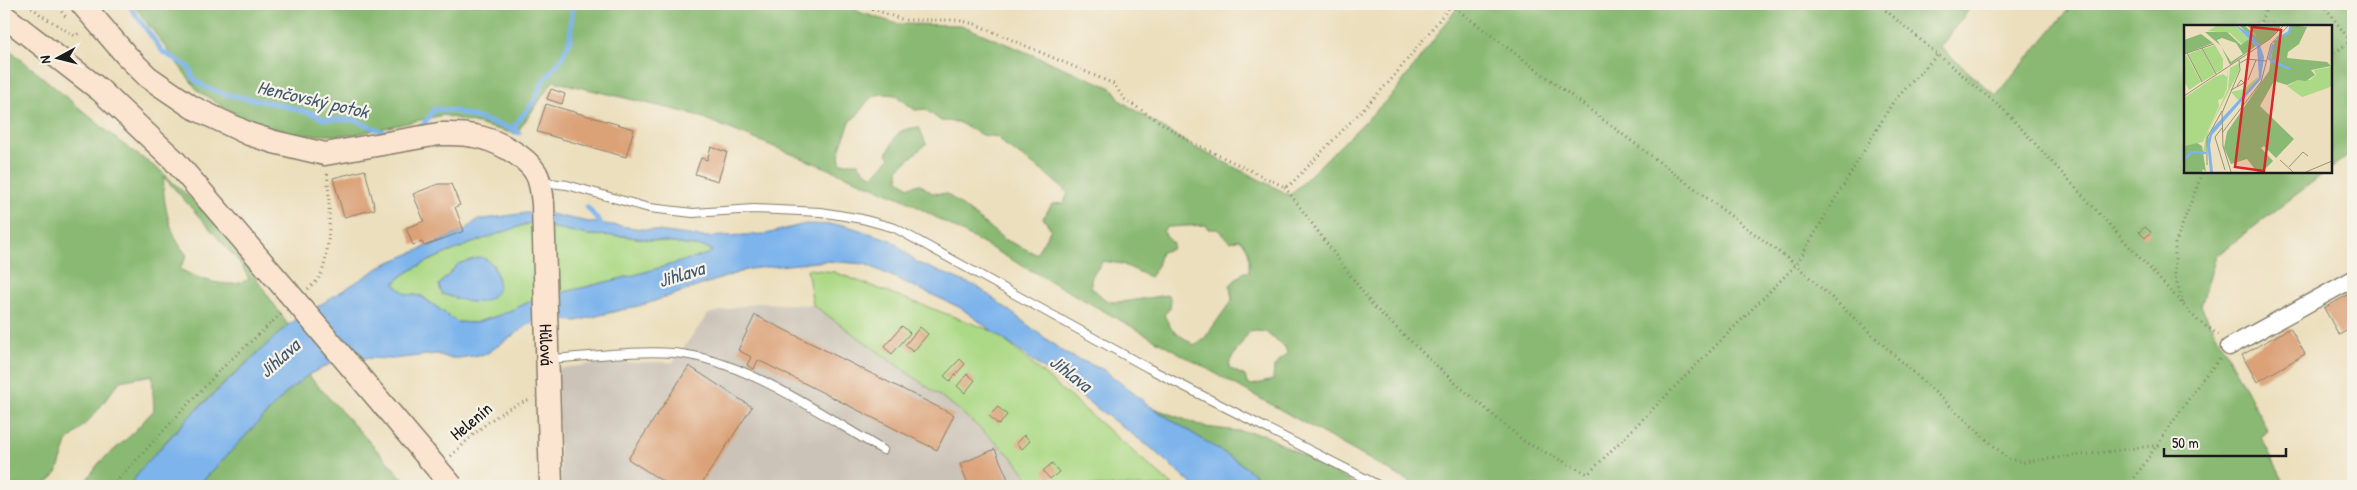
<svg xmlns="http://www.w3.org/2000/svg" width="2357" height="490" font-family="'Patrick Hand',sans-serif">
  <rect width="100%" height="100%" fill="#f7f3e8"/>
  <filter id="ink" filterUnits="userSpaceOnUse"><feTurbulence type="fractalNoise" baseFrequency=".02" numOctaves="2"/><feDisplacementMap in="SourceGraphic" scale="10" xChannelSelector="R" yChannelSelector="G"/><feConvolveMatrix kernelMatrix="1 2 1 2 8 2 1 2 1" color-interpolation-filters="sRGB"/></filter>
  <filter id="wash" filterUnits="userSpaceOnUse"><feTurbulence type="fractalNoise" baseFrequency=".0096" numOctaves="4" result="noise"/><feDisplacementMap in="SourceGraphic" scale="20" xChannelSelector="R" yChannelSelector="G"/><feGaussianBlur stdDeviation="1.12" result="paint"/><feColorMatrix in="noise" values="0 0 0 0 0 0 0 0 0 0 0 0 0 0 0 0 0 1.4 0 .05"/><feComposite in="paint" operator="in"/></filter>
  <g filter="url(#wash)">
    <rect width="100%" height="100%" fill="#ecdfbd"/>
    <!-- industrial -->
    <path fill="#cbc3b8" d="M 756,303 L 813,305 L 958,409 L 1013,458 L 1034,486 L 561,486 L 557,369 L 597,363 L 673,362 L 708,314 Z"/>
    <!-- green -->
    <path fill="#acd985" stroke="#647a50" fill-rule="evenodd" d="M 530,223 L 589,235 L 621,236 L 708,248 L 712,251 L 708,254 L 631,276 L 536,299 L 500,315 L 474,323 L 457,322 L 422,296 L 406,294 L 394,284 C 408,263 503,232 530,223 ZM 464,262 L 493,264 L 498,279 L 453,297 L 442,294 L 439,285 L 458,264 Z
      M 807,269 L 834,272 L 995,332 L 1173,486 L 1034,486 L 1013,458 L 958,409 L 813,305 Z"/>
    <!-- forest -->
    <path fill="#89b972" stroke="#526a47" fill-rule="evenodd" d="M 133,4 L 851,4 L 859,12 L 898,24 L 961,25 L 1112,88 L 1122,102 L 1190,145 L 1290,195 L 1395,92 L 1460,4 L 1973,4 L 1940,47 L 1996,96 L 2073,4 L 2353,4 L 2353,151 L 2331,168 L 2331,26 L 2186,26 L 2186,171 L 2327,171 L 2216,256 L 2201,306 L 2268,431 L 2261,437 L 2286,486 L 1417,486 L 903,199 L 693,114 L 553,81 L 516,134 L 443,115 L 352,135 L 298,135 L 248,122 L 198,91 ZM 882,94 L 895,95 L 915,110 L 925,109 L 941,121 L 958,122 L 982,135 L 998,137 L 1006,146 L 1044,172 L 1068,193 L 1064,203 L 1052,204 L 1043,218 L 1051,229 L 1036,254 L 1004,239 L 947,194 L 932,193 L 920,184 L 909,187 L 899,180 L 898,169 L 926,144 L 919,127 C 895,130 898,133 887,154 L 890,158 L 874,176 L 866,172 L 858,163 L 841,163 C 835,149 847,135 850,121 C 864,113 862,98 882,94 ZM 1206,225 L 1208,229 L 1217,229 L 1231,242 L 1239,239 C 1251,247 1249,259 1249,272 L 1244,272 L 1230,285 L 1232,300 L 1204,339 L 1194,345 L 1172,330 L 1164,315 L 1170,308 L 1171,299 L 1168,295 C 1155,296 1114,306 1106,300 C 1100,296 1097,291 1091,288 L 1091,278 L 1103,261 L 1122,264 L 1150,277 L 1156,269 L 1161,252 L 1172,249 L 1173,244 L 1163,231 L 1168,227 ZM 1256,331 L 1266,332 C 1273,341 1284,340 1287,353 L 1274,367 L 1273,380 L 1252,385 L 1247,383 L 1245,376 L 1229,368 L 1230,361 L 1249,332 Z
      M 4,45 L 120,142 L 162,172 L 222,228 L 288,325 C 233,376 174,425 129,486 L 82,486 L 99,463 L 129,437 L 154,410 L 152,375 L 120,381 L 93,416 L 67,442 L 57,473 L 43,486 L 4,486 ZM 164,177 L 241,264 L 249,279 C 231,291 198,279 180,269 L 187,255 C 171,239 161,199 164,177 Z
      M 308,375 L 410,486 L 198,486 L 288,391 Z
      M 1151,407 L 1205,427 L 1263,434 L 1358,486 L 1268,486 L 1240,463 Z"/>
    <!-- water -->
    <path fill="#7db4ec" stroke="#4c6884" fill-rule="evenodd" d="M 526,213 L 544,213 L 589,222 L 704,237 L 766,234 L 805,224 L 844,225 L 891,240 L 918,263 L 978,287 L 1066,354 L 1104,370 L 1151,407 L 1240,463 L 1268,486 L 1194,486 L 1151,448 L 961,308 L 865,264 L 826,261 L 749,269 L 646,304 L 576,321 L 537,319 L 486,354 L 459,358 L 449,358 L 437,354 L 392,359 L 364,358 L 349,364 L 334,362 L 308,375 L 288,391 L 198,486 L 129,486 L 144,466 L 190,416 L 288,325 L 385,264 L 464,231 L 477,220 ZM 530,223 L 589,235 L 624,236 L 708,248 L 712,251 L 708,254 L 631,276 L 536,299 L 500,315 L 474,323 L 457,322 L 421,296 L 406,294 L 394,284 C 407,263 504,232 530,223 Z
      M 480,257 C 495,261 497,274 499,288 C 484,312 463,300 442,294 L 439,285 L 458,264 Z"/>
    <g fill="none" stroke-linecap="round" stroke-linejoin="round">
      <!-- stream -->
      <path stroke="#7db4ec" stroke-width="5" d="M 128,4 L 163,52 L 189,67 L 194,79 L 205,87 L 224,94 L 272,103 L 314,114 L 323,119 L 355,120 L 383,132 L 393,132
        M 418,128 L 423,125 L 435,109 L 455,111 L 512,129 L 519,133
        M 512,129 L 535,100 L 541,84 L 562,58 L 570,39 L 573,4
        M 587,207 L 604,227"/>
    </g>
    <g id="blocks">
      <!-- building -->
      <path fill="#dba278" d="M 551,89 L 565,94 L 562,104 L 547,99 Z
        M 546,104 L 634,129 L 626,157 L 537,132 Z
        M 711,147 L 727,152 L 718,181 L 695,174 L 701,158 L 707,160 Z
        M 365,170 L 375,209 L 344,217 L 333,178 Z
        M 438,184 L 451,184 L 460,205 L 455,207 L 464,231 L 424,246 L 422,242 L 413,245 L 406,228 L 424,221 L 413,194 Z
        M 2145,227 L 2151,232 L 2145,238 L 2139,232 Z
        M 2353,292 L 2353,327 L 2339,335 L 2324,308 Z
        M 755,315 L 954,415 L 937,450 L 758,360 L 754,369 L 747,365 L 751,357 L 738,350 Z
        M 902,326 L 910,333 L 892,354 L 884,347 Z
        M 920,327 L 928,334 L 913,352 L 905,345 Z
        M 2290,328 L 2305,354 L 2257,382 L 2242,355 Z
        M 960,359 L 965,364 L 950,381 L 944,376 Z
        M 689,366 L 752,407 L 700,486 L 670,486 L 628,459 Z
        M 967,374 L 975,380 L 965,393 L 957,386 Z
        M 998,407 L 1007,415 L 999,425 L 989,416 Z
        M 1024,435 L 1030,441 L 1022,449 L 1016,443 Z
        M 995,449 L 1011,486 L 969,486 L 960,464 Z
        M 1052,463 L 1059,472 L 1050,479 L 1043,471 Z"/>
    </g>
  </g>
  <g filter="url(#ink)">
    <use href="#blocks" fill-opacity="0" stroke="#847e6c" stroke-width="1"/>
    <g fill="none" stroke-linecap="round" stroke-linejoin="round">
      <defs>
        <path id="lane" d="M 541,182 L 567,185 L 649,208 L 693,213 L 754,209 L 821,212 L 862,219 L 895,228 L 1148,368 L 1380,486
          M 548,359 C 590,357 632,350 674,353 C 744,359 822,415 883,450"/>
        <path id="street" d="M 2229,347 L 2353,279"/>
        <g id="secondary">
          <path id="s1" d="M 82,4 L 126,55 L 148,77 L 192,107 L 249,134 L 274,142 L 325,154 L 439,134 C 451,134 462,133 474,136 C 494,139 525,155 536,173 C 541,182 542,194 543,204 L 551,486"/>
          <path d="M 4,16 L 100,90 L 174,160 L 288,292"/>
          <path d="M 352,368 L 424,453"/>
        </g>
      </defs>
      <!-- lane casing -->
      <use href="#lane" stroke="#847e6c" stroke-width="10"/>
      <!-- street casing -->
      <use href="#street" stroke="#847e6c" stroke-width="19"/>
      <!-- secondary casing -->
      <use href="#secondary" stroke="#847e6c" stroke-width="25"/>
      <!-- path -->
      <path stroke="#847e6c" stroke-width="3" stroke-dasharray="1 4" stroke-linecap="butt" d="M 28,4 L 41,15 L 75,36 L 79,33 L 78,31
        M 55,4 L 66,17
        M 858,4 L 904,20 L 957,20 L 975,24 L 1114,84 L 1124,99 L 1191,142 L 1285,187 L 1290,185 L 1390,81 L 1452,4
        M 1878,4 L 2006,112 L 2198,321 L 2219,335
        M 2323,4 L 2353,45
        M 1451,5 L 1796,265 L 2008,459 L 2024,462 L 2160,445
        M 2259,26 L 2268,4
        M 2331,56 L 2353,39
        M 1285,187 L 1373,306 L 1454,382 L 1525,442 L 1588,474 L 1796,265 L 1893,102 L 1938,54
        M 308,289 C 311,286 317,282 319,278 C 332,257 330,197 327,172
        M 2183,303 L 2175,277 L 2175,244 L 2203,171
        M 451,456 C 475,433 497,410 530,400
        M 112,486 L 221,369 L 281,314
        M 2129,486 L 2203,378 L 2221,358"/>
      <!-- lane -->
      <use href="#lane" stroke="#fff" stroke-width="8"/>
      <!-- street -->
      <use href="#street" stroke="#fff" stroke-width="16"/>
      <!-- secondary -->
      <use href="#secondary" stroke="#fce5d0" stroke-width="22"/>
      <defs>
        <path id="secondary-bridge" d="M 288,292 L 352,368
          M 424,453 L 452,486"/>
      </defs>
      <!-- secondary-bridge casing -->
      <use href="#secondary-bridge" stroke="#847e6c" stroke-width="25" stroke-linecap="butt"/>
      <!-- secondary-bridge -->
      <use href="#secondary-bridge" stroke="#fce5d0" stroke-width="22"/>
    </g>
  </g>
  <g text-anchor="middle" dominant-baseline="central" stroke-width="4.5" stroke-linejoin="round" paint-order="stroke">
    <!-- street labels -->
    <g font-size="18" fill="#1c1c1c" stroke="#f7f3e8">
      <text stroke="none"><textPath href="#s1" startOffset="691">Hůlová</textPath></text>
      <text transform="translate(471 421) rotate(-40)">Helenín</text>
    </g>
    <!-- water labels -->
    <g font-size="19" font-style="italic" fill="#43596f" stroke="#f7f3e8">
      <text transform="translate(313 99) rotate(13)">Henčovský potok</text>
      <text transform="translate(681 274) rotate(-17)">Jihlava</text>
      <text transform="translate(279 358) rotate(-42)">Jihlava</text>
      <text transform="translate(1071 373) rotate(38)">Jihlava</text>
    </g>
  </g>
  <!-- overview -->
  <g transform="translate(2184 25)">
    <rect width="148" height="148" fill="#ecdfbd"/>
    <path d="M 34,0 L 50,0 L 65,14 L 59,20 L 46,8 L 24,6 ZM 31,20 L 39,34 L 39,44 L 32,48 L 19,24 ZM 18,24 L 31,49 L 18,57 L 4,29 ZM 2,29 L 17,57 L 5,65 L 0,56 ZM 55,38 L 55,46 L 25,105 L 22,126 L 19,127 L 22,111 L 44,64 L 46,43 ZM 147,42 L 147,61 L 144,63 L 118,72 L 103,61 L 114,55 L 126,55 L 132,50 L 130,45 ZM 44,44 L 43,63 L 39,73 L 34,75 L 35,81 L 19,117 L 0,121 L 0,73 L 31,52 L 39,49 L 43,52 ZM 75,51 L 70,62 L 55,76 L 47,67 L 60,64 Z" fill="#acd985"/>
    <path d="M 55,0 L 60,0 L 73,12 L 63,0 L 96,0 L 96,3 L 99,0 L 96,3 L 86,14 L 76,20 ZM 107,0 L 123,2 L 115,19 L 104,27 L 103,33 L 143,37 L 147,41 L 127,45 L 131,50 L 122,56 L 114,55 L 103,60 L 90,56 L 76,81 L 110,114 L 92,133 L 80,121 L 77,123 L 89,136 L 78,147 L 73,147 L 63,134 L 47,139 L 40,123 L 43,107 L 85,46 L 90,16 L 105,8 ZM 54,3 L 72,21 L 46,40 L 37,21 L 21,7 L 43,7 L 57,20 L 65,14 ZM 38,13 L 52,18 L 59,29 L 47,37 L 33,15 ZM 17,9 L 29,18 L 0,29 L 0,15 ZM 13,118 L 18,121 L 22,147 L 19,144 L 18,147 L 0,147 L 0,121 Z" fill="#89b972" fill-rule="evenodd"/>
    <path d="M 51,0 L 66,8 L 76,20 L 80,32 L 77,54 L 28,110 L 26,120 L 29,147 L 26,147 L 23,116 L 28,104 L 75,53 L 73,22 Z" fill="#7db4ec"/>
    <path fill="none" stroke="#7db4ec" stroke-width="2.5" d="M 93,14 L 105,7 L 107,0M 85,35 L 89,19M 86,35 L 106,44M 0,134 L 8,127 L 22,128"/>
    <path fill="none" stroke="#99917d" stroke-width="1" d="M 18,23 L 32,49M 3,28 L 18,57M 0,29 L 30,19M 56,38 L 63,34 L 82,36M 64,55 L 72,35M 47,65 L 60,58 L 57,55 L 53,61M 0,71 L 86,14 L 100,0M 38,103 L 31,112 L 41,145M 38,108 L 77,57 L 87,19 L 105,0M 96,135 L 109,147M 23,140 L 23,113 L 38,86M 105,142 L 119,127 L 124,131M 47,147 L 39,121 L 38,88 L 56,45 L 55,35M 122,147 L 148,136"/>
    <path fill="#d62828" fill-opacity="0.15" stroke="#d62828" stroke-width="2.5" d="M 68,2 L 97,5 L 80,146 L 51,142 Z"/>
    <rect width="148" height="148" fill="none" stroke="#1c1c1c" stroke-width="2.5"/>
  </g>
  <!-- margin -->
  <rect width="2357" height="490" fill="none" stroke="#f7f3e8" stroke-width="20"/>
  <!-- north arrow -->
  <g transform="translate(58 58) rotate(263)" stroke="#f7f3e8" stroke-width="4" paint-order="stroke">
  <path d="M0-4L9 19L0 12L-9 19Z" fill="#1c1c1c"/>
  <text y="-8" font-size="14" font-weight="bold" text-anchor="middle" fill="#1c1c1c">N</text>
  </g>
  <!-- scale -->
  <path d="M2164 448v8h122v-8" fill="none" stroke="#1c1c1c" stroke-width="2.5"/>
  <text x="2172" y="448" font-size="15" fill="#1c1c1c" stroke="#f7f3e8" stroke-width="4" paint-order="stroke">50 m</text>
</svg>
